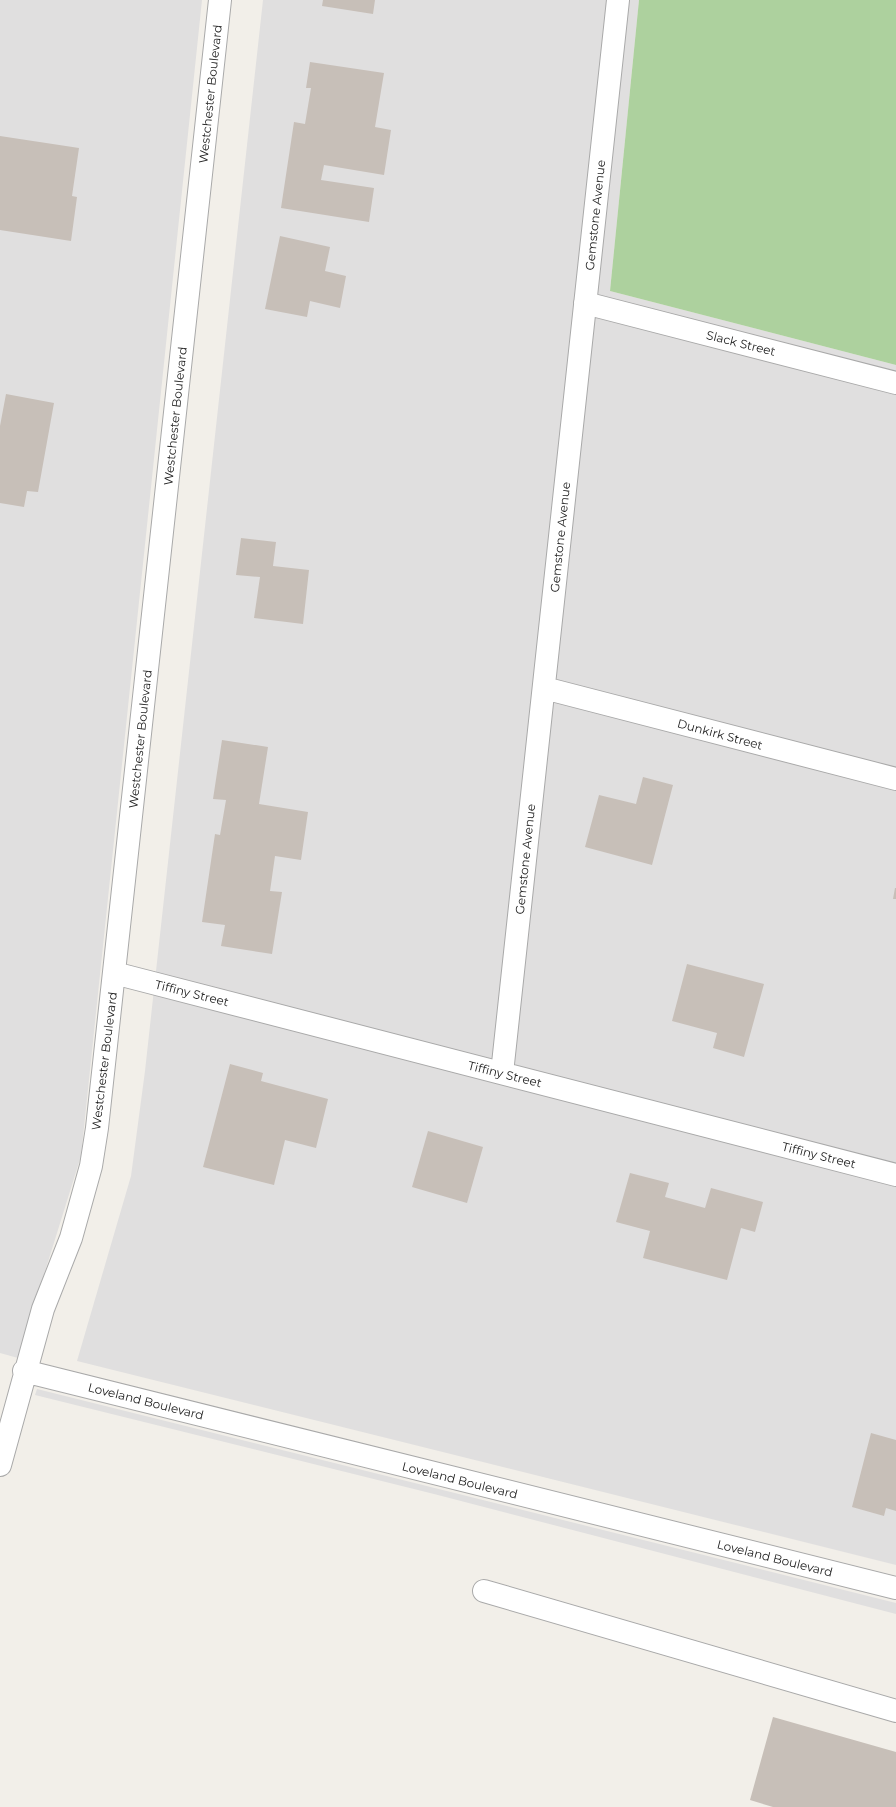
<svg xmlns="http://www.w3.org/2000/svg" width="896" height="1807" font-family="Montserrat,sans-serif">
  <rect width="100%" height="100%" fill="#f2efe9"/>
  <!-- residential -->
  <path fill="#e0dfdf" d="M 0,0 L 202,0 L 81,1156 L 18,1358 L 0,1353 Z
    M 263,0 L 639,0 L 610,291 L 896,365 L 896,1565 L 77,1361 L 131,1176 L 145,1071 Z
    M 37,1389 L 896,1603 L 896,1614 L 434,1494 L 35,1395 Z"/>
  <!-- forest -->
  <path fill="#add19e" d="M 639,0 L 896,0 L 896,365 L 610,291 Z"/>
  <!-- building -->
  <path fill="#c7bfb8" d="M 323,0 L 375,0 L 373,14 L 322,6 Z
    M 310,62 L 384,73 L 375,127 L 391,130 L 384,175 L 324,165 L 321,180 L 374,188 L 369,222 L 281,208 L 294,122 L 305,124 L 311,88 L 306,88 Z
    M 0,136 L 79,148 L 72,196 L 77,197 L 71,241 L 0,230 Z
    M 280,236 L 330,247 L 325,271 L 346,276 L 340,308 L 310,301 L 307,317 L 265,309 Z
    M 6,394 L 54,403 L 38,492 L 27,491 L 24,507 L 0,503 L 0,426 Z
    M 241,538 L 276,542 L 273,566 L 309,570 L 303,624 L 254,618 L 260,577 L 236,575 Z
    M 222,740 L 268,747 L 259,804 L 308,812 L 301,860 L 275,856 L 270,891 L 282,892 L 272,954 L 221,946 L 225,925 L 202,922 L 215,834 L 220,835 L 226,800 L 213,799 Z
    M 643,777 L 673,785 L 652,865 L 585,847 L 599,795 L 636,804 Z
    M 895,888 L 896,888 L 896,899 L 893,899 Z
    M 687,964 L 764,984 L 744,1057 L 713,1048 L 717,1033 L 672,1021 Z
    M 230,1064 L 263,1073 L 261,1081 L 328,1099 L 316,1148 L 285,1140 L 274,1185 L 203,1167 Z
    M 428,1131 L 483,1147 L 467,1203 L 412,1187 Z
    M 630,1173 L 669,1183 L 665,1197 L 705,1208 L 711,1188 L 763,1202 L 755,1232 L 741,1228 L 727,1280 L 643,1258 L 650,1231 L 616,1222 Z
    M 871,1433 L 896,1440 L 896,1511 L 886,1508 L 884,1516 L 852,1507 Z
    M 773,1717 L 896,1752 L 896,1807 L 773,1807 L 750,1800 Z"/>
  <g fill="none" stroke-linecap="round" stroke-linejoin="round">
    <defs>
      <path id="minor" d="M 585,303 L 896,383
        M 544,688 L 896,779
        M 114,973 L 896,1175
        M 502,1073 L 618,0
        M 24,1371 L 896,1588
        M 0,1465 L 43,1309 L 71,1238 L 91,1166 L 97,1128 L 220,0
        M 484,1591 L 896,1711"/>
    </defs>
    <!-- minor casing -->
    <use href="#minor" stroke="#a9a9a9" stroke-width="24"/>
    <!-- minor -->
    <use href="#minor" stroke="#fff" stroke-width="22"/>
  </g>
  <g text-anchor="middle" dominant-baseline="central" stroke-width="3" stroke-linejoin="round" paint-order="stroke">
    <!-- street labels -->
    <g font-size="12" fill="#222" stroke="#fff">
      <text transform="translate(210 94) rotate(-84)">Westchester Boulevard</text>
      <text transform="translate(595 215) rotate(-84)">Gemstone Avenue</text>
      <text transform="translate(741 343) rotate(14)">Slack Street</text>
      <text transform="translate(175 416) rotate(-84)">Westchester Boulevard</text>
      <text transform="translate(560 537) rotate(-84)">Gemstone Avenue</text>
      <text transform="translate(720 734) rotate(15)">Dunkirk Street</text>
      <text transform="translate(140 739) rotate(-84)">Westchester Boulevard</text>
      <text transform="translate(525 859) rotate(-84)">Gemstone Avenue</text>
      <text transform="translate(192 993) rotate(14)">Tiffiny Street</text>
      <text transform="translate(104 1061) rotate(-83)">Westchester Boulevard</text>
      <text transform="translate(505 1074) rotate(14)">Tiffiny Street</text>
      <text transform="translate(819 1155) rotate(14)">Tiffiny Street</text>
      <text transform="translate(146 1401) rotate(14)">Loveland Boulevard</text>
      <text transform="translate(460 1480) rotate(14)">Loveland Boulevard</text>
      <text transform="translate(775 1558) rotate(14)">Loveland Boulevard</text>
    </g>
  </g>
</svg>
